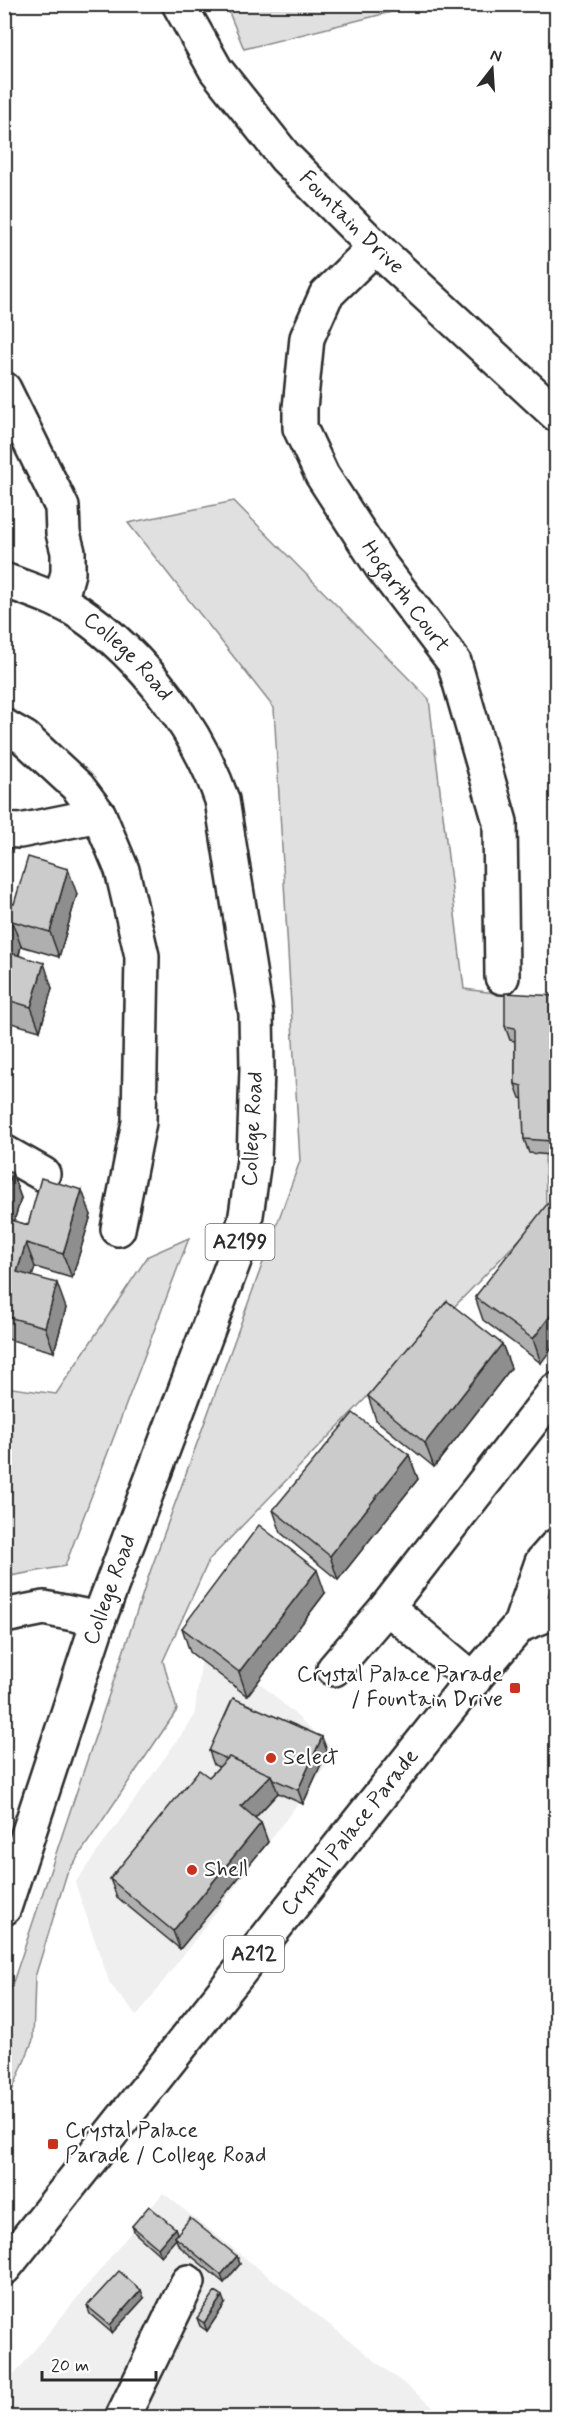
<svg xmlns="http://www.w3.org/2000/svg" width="561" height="2422" font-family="Mynerve,sans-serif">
  <rect width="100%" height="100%" fill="#fff"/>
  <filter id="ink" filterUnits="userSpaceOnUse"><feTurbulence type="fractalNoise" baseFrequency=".0167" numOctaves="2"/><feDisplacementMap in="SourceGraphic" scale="12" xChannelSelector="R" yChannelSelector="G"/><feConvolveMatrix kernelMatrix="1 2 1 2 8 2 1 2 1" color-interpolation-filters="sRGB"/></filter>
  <g filter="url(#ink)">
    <!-- built -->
    <path fill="#efefef" d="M 205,1634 L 337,1752 L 137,2016 L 110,1984 L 75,1883 L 194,1717 Z
      M 163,2193 L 446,2417 L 5,2418 L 5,2386 Z"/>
    <!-- green -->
    <path fill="#e0e0e0" stroke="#868686" stroke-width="1.5" d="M 226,5 L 419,5 L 244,49 Z
      M 234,501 L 429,699 L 464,989 L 543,999 L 546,1212 L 209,1560 L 163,1661 L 177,1710 L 67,1873 L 35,1977 L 33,2040 L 10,2096 L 5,2093 L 5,2006 L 150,1572 L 300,1161 L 274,708 L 128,523 Z
      M 189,1238 L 65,1566 L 5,1577 L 5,1387 L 56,1394 L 148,1256 Z"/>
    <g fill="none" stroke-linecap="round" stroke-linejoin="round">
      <defs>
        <g id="minor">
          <path id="s1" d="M 179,4 L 216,70 L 285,157 L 375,247 L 556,414"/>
          <path id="s2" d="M 375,247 L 326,295 L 307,338 L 300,408 L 300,428 L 322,475 L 381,566 L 454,662 L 500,822 L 502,977"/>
          <path d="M 4,389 L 62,507 L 63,533 L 68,552 L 68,573 L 60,602"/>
          <path d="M 4,726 L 25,738 L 78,787 L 99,815 L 122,870 L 142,956 L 139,1122 L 118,1229"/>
          <path d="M 4,830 L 20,831 L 99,815"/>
          <path d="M 4,1152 L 43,1174"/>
          <path d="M 387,1607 L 474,1680"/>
          <path d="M 4,1616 L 44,1608 L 99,1619"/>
          <path d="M 334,1669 L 387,1607 L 556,1390"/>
          <path d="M 122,2418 L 188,2282"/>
        </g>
        <g id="major">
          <path id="s3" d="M 4,580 C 30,590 57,598 80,613 C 144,657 197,728 222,800 L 256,1014 L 257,1069 L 254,1160 L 246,1215 L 238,1250 L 99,1619 L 4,1908"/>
          <path d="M 520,1625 L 556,1611"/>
          <path id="s4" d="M 4,2268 L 459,1696 L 520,1625 L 542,1562 L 556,1546"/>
        </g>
      </defs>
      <!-- minor casing -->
      <use href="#minor" stroke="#2b2b2b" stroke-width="38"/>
      <!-- major casing -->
      <use href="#major" stroke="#2b2b2b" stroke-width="38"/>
      <!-- minor -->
      <use href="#minor" stroke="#fff" stroke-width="33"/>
      <!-- major -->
      <use href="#major" stroke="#fff" stroke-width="33"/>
    </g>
    <!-- wall -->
    <path fill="#afafaf" stroke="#2b2b2b" stroke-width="1.5" d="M 77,894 L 59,957 L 21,946 L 19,956 L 52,988 L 40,1031 L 4,1021 L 4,901 L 14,904 Z
      M 556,996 L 556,1186 L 554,1186 L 549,1172 L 550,1155 L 529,1153 L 524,1139 L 523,1099 L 520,1098 L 515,1084 L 515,1041 L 510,1040 L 505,1026 Z
      M 4,1171 L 12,1173 L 21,1198 L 14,1221 L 28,1225 L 91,1215 L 72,1278 L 35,1267 L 32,1276 L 66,1308 L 54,1352 L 4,1338 Z
      M 556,1203 L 541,1363 L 483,1320 L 475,1297 Z
      M 502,1344 L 511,1368 L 434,1467 L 376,1420 L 368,1396 Z
      M 409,1455 L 418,1479 L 338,1580 L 281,1533 L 273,1510 Z
      M 325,1593 L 247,1696 L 190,1652 L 182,1628 Z
      M 209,1751 L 327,1751 L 303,1804 L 278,1793 L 255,1818 L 261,1823 L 268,1842 L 180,1949 L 117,1897 L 110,1879 L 219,1767 L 214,1765 Z
      M 132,2226 L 175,2228 L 177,2234 L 237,2256 L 240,2264 L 224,2283 L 178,2245 L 176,2239 L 161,2256 L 135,2233 Z
      M 144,2298 L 112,2333 L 90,2314 L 87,2306 Z
      M 225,2304 L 207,2331 L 200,2326 L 197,2318 Z"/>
    <!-- shaded-wall -->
    <path fill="#8e8e8e" stroke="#2b2b2b" stroke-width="1.5" d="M 4,869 L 8,877 L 4,888 Z
      M 68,869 L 77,894 L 59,957 L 50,932 Z
      M 12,921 L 21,946 L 13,976 L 4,954 L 4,948 Z
      M 44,963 L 52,988 L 40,1031 L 31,1007 Z
      M 12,1173 L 21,1198 L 8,1241 L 4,1231 L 4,1199 Z
      M 82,1190 L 91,1215 L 72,1278 L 63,1254 Z
      M 26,1243 L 35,1267 L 26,1297 L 17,1272 Z
      M 57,1283 L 66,1308 L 54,1352 L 45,1327 Z
      M 556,1308 L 556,1343 L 541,1363 L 533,1339 Z
      M 502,1344 L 511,1368 L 434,1467 L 425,1443 Z
      M 409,1455 L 418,1479 L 338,1580 L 330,1556 Z
      M 317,1570 L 325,1593 L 247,1696 L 239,1672 Z
      M 322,1737 L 327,1751 L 303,1804 L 298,1790 Z
      M 271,1775 L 278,1793 L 248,1825 L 241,1806 Z
      M 261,1823 L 268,1842 L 180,1949 L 173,1931 Z
      M 175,2228 L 178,2236 L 175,2237 L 176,2239 L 161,2256 L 158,2248 Z
      M 237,2256 L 240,2264 L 224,2283 L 221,2275 Z
      M 141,2290 L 144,2298 L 112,2333 L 110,2325 Z
      M 222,2296 L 225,2304 L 207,2331 L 204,2323 Z"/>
    <!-- building -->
    <path fill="#cbcbcb" stroke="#2b2b2b" stroke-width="1.5" d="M 28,857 L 68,869 L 50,932 L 12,921 L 4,948 L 4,901 L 14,904 Z
      M 4,951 L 44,963 L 31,1007 L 4,999 Z
      M 505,993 L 556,996 L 556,1173 L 549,1172 L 551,1141 L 524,1139 L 522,1086 L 515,1084 L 515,1028 L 505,1026 Z
      M 4,1171 L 12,1173 L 4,1199 Z
      M 41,1178 L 82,1190 L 63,1254 L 26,1243 L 17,1272 L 57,1283 L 45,1327 L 4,1316 L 4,1218 L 28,1225 Z
      M 551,1199 L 556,1203 L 556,1308 L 533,1339 L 475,1297 Z
      M 447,1301 L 502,1344 L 425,1443 L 368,1396 Z
      M 353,1413 L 409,1455 L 330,1556 L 273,1510 Z
      M 259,1525 L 317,1570 L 239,1672 L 182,1628 Z
      M 233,1698 L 322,1737 L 298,1790 L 273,1779 L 271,1775 L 229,1757 L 227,1759 L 209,1751 Z
      M 229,1757 L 271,1775 L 241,1806 L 261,1823 L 173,1931 L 110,1879 L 199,1770 L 209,1777 Z
      M 149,2206 L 175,2228 L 158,2248 L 132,2226 Z
      M 190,2218 L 237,2256 L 221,2275 L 175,2237 Z
      M 119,2271 L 141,2290 L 110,2325 L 87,2306 Z
      M 215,2292 L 222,2296 L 204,2323 L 197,2318 Z"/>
  </g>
  <!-- markers -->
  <g fill="#c8321e" stroke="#fff" stroke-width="2">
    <rect x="509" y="1682" width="12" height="12" rx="3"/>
    <circle cx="271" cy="1758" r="6"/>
    <circle cx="192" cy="1870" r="6"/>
    <rect x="47" y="2138" width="12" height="12" rx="3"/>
  </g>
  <g text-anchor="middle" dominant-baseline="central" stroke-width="4.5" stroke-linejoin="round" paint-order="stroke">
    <!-- shield labels -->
    <g fill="#fff" stroke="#6b6b6b" stroke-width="1.5">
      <rect x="205.5" y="1224" width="69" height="36" rx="4.5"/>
      <rect x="224" y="1936" width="60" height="36" rx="4.5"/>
    </g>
    <g font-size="21" font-weight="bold" fill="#2b2b2b">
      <text x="240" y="1242">A2199</text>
      <text x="254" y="1954">A212</text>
    </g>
    <!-- street labels -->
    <g font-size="22" fill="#2b2b2b" stroke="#fff">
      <text stroke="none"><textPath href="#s1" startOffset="280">Fountain Drive</textPath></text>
      <text stroke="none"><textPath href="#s2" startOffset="405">Hogarth Court</textPath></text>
      <text stroke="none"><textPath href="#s3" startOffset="148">College Road</textPath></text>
      <text transform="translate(253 1129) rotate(-87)">College Road</text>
      <text transform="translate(110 1590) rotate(-70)">College Road</text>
      <text stroke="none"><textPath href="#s4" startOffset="556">Crystal Palace Parade</textPath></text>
    </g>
    <!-- poi labels -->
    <g font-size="22" fill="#2b2b2b" stroke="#fff" text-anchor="start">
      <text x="503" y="1675" text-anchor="end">Crystal Palace Parade<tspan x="503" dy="25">/ Fountain Drive</tspan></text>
      <text x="283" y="1758">Select</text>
      <text x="204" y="1870">Shell</text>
      <text x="65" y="2131">Crystal Palace<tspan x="65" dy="25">Parade / College Road</tspan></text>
    </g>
  </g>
  <!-- margin -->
  <rect width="561" height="2422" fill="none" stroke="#fff" stroke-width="24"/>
  <rect x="12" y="12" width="537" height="2398" fill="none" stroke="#2b2b2b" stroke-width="2" filter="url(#ink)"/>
  <!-- north arrow -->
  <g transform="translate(492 69) rotate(17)" stroke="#ffffff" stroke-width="4.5" paint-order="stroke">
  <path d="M0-4.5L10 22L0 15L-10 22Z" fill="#2b2b2b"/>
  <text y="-9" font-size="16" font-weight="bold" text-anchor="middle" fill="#2b2b2b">N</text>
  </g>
  <!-- scale -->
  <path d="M42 2371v9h114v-9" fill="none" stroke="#2b2b2b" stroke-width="3"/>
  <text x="51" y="2371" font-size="18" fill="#2b2b2b" stroke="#ffffff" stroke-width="4.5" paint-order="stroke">20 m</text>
</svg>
